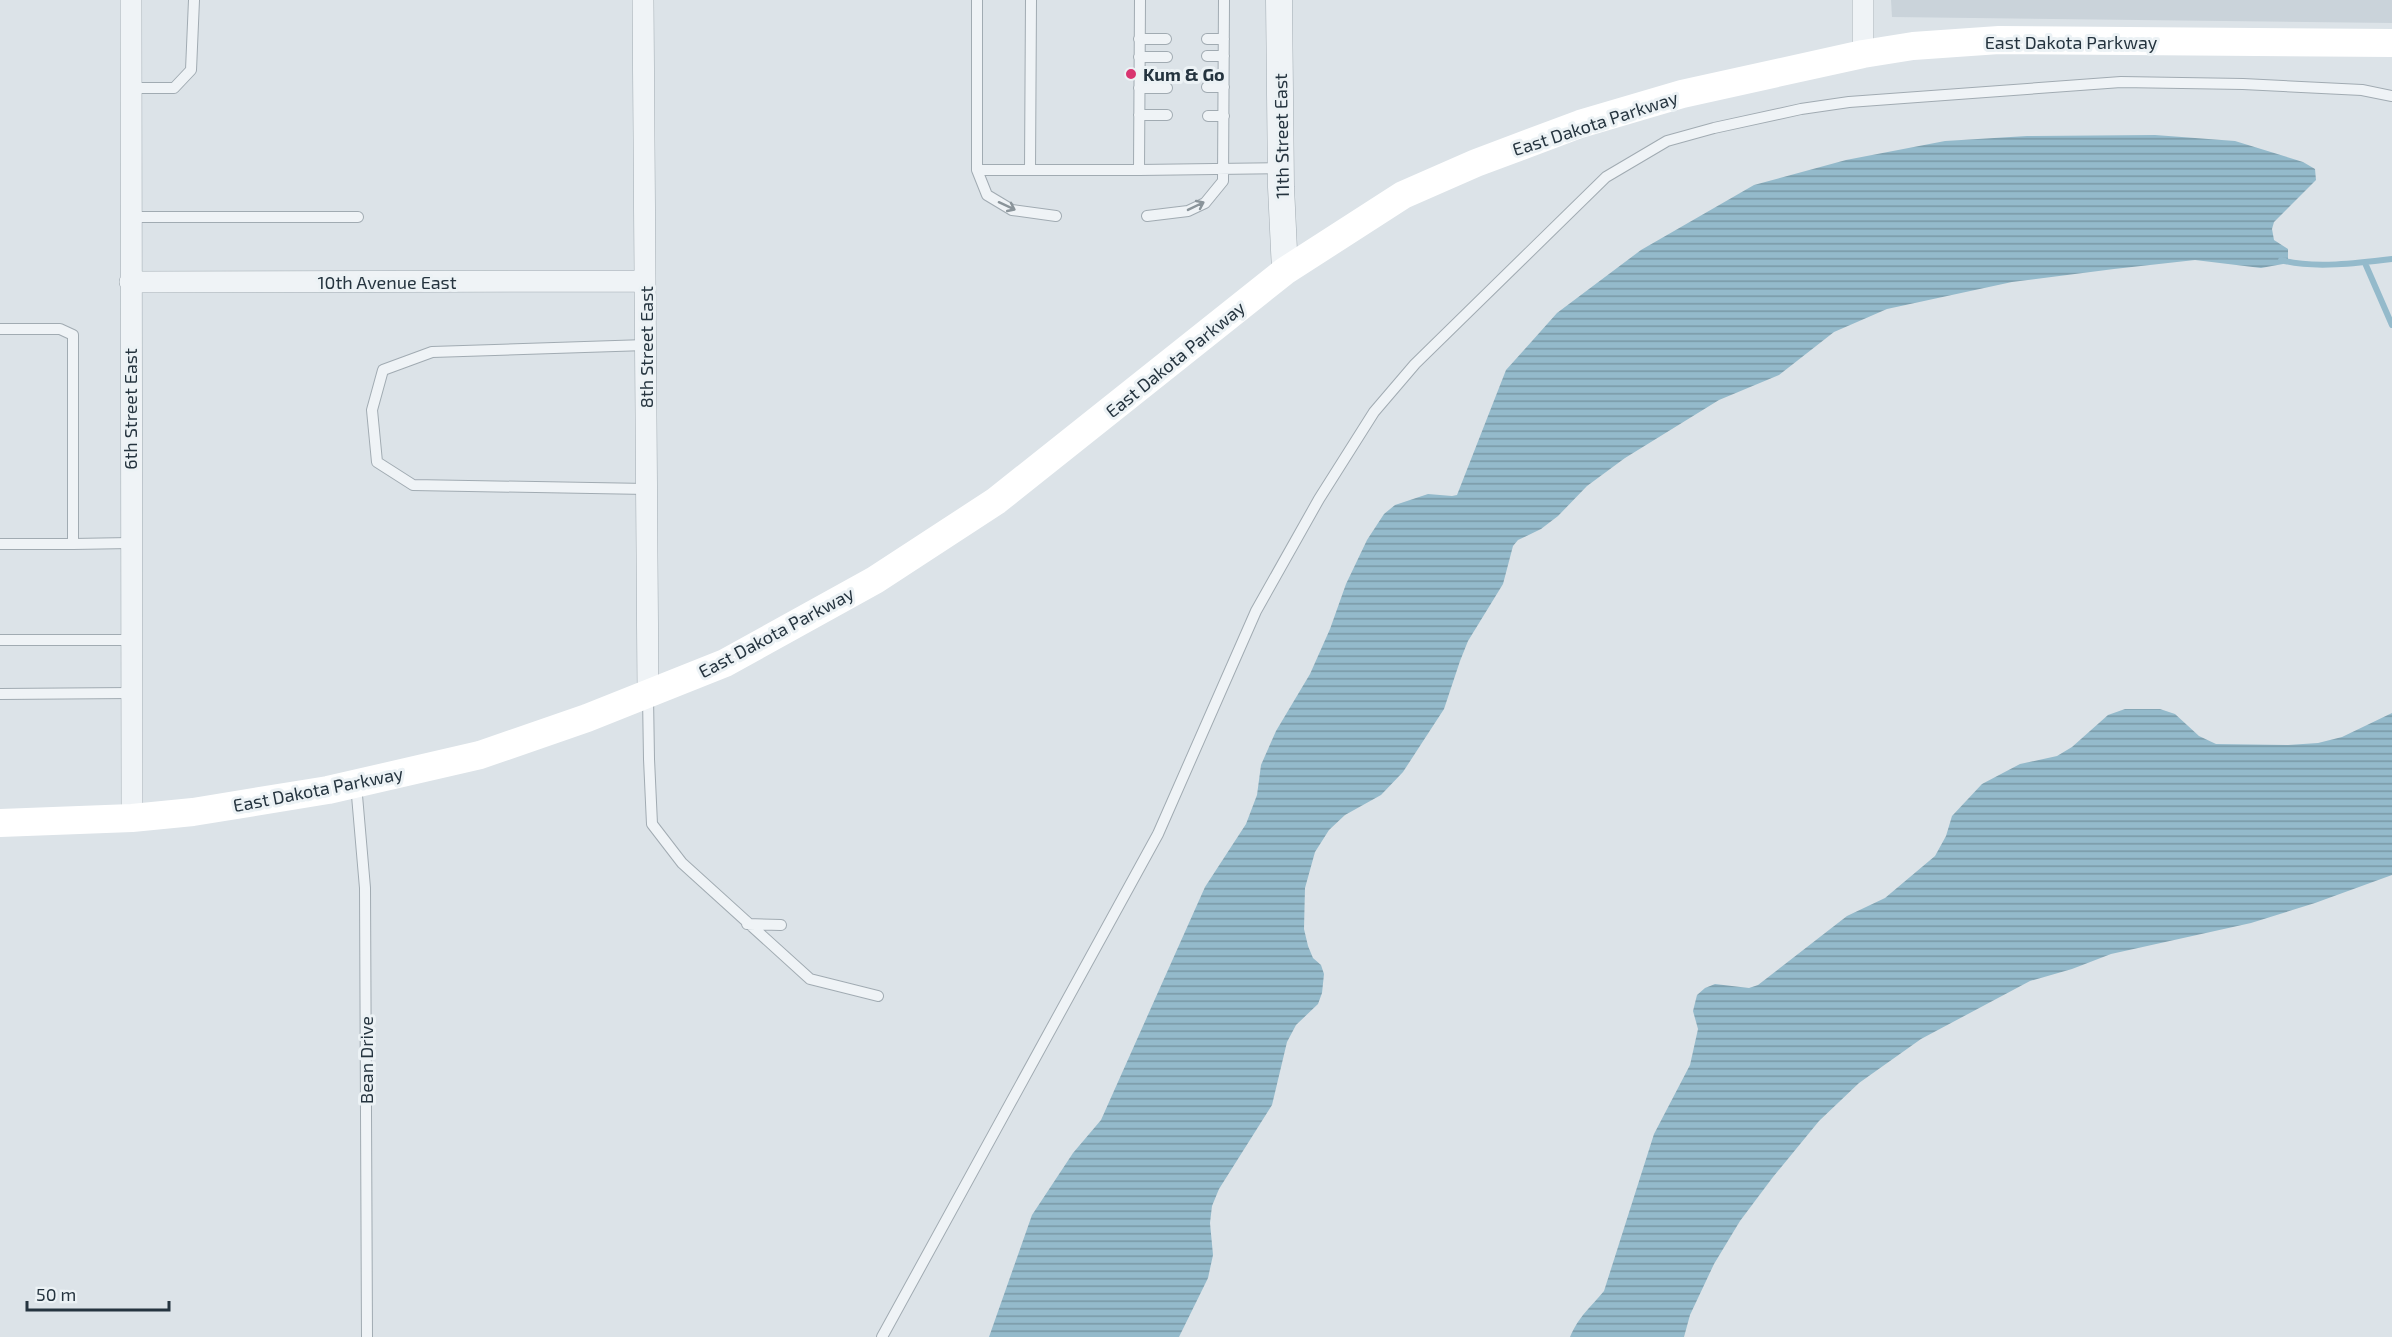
<svg xmlns="http://www.w3.org/2000/svg" width="2392" height="1337" font-family="'Exo 2',sans-serif">
  <defs>
    <pattern id="water-rules" width="6" height="5" patternUnits="userSpaceOnUse" patternTransform="scale(1.5)"><rect width="6" height="5" fill="#94bacb"/><path d="M0 2.5h6" fill="none" stroke="#7998a6"/></pattern>
  </defs>
  <rect width="100%" height="100%" fill="#dce3e8"/>
  <!-- built -->
  <path fill="#cad3da" d="M 1891,0 L 2392,0 L 2392,23 L 1892,17 Z"/>
  <!-- water -->
  <path fill="url(#water-rules)" d="M 2155,135 L 2235,141 L 2303,162 L 2315,169 L 2316,180 L 2274,222 L 2272,229 L 2274,240 L 2288,249 L 2288,261 L 2283,264 L 2261,268 L 2195,260 L 2114,269 L 2012,282 L 1887,309 L 1834,332 L 1779,375 L 1719,400 L 1625,458 L 1587,486 L 1558,516 L 1541,529 L 1518,540 L 1513,546 L 1503,584 L 1468,641 L 1460,661 L 1444,709 L 1403,772 L 1381,795 L 1345,815 L 1329,830 L 1315,852 L 1305,888 L 1304,929 L 1308,946 L 1313,958 L 1321,965 L 1324,974 L 1322,993 L 1318,1004 L 1296,1025 L 1287,1042 L 1272,1105 L 1219,1189 L 1212,1206 L 1210,1223 L 1213,1255 L 1208,1278 L 1179,1337 L 989,1337 L 1032,1215 L 1073,1153 L 1101,1120 L 1205,887 L 1246,824 L 1257,795 L 1261,765 L 1276,731 L 1310,674 L 1330,629 L 1346,584 L 1367,540 L 1384,514 L 1395,505 L 1428,494 L 1452,496 L 1457,495 L 1506,370 L 1557,313 L 1641,250 L 1754,185 L 1846,160 L 1945,141 L 2027,136 Z
    M 2125,709 L 2160,709 L 2175,714 L 2199,736 L 2216,744 L 2288,745 L 2318,743 L 2342,737 L 2392,713 L 2392,875 L 2315,903 L 2251,923 L 2111,954 L 2072,969 L 2030,981 L 1921,1039 L 1859,1083 L 1819,1121 L 1773,1177 L 1740,1221 L 1714,1264 L 1690,1315 L 1684,1337 L 1570,1337 C 1579,1316 1590,1308 1604,1291 L 1654,1134 L 1690,1065 L 1698,1029 L 1693,1011 L 1697,995 L 1705,988 L 1715,984 L 1749,988 L 1758,985 L 1847,916 L 1885,898 L 1935,856 L 1946,836 L 1952,816 L 1982,784 L 2020,764 L 2057,756 L 2072,747 L 2108,715 Z"/>
  <g fill="none" stroke-linecap="round" stroke-linejoin="round">
    <!-- stream -->
    <path stroke="#94bacb" stroke-width="6" d="M 2281,260 C 2312,269 2360,263 2392,259
      M 2365,263 L 2392,325"/>
    <defs>
      <path id="service" d="M 977,0 L 977,170 L 1139,170
        M 1140,0 L 1139,170 L 1281,168
        M 1139,39 L 1166,39
        M 1207,39 L 1224,39
        M 1207,56 L 1224,56
        M 1139,57 L 1167,57
        M 1207,87 L 1224,87
        M 130,88 L 174,88 L 191,70 L 194,0
        M 1139,88 L 1167,88
        M 1139,115 L 1167,115
        M 1208,116 L 1224,116
        M 977,170 L 987,195 L 1012,210 L 1056,216
        M 1030,170 L 1031,0
        M 1147,216 L 1188,211 L 1205,203 L 1223,181 L 1224,0
        M 130,217 L 358,217
        M 0,329 L 60,329 L 73,335 L 73,544 L 0,544
        M 646,345 L 432,352 L 383,370 L 372,410 L 377,462 L 413,485 L 647,489
        M 73,544 L 130,543
        M 0,640 L 131,640
        M 0,694 L 131,693
        M 648,697 L 649,759 L 652,824 L 682,863 L 810,979 L 878,996
        M 356,784 L 365,888 L 367,1337
        M 747,924 L 781,925
        M 882,1337 L 1158,834 L 1256,611 L 1319,499 L 1374,412 L 1415,364 L 1606,177 L 1667,141 L 1714,128 L 1801,109 L 1849,102 L 2121,82 L 2243,84 L 2362,90 L 2392,96"/>
      <path id="minor" d="M 131,0 L 132,818
        M 643,0 L 648,693
        M 1863,54 L 1863,0
        M 130,282 L 645,281"/>
      <path id="tertiary" d="M 1279,0 L 1281,187 L 1285,271"/>
    </defs>
    <!-- service casing -->
    <use href="#service" stroke="#a1abb2" stroke-width="12"/>
    <!-- minor casing -->
    <use href="#minor" stroke="#a1abb2" stroke-width="22"/>
    <!-- tertiary casing -->
    <use href="#tertiary" stroke="#a1abb2" stroke-width="27"/>
    <!-- service -->
    <use href="#service" stroke="#eff3f6" stroke-width="10"/>
    <!-- minor -->
    <use href="#minor" stroke="#eff3f6" stroke-width="21"/>
    <!-- tertiary -->
    <use href="#tertiary" stroke="#eff3f6" stroke-width="26"/>
    <!-- secondary -->
    <path stroke="#fff" stroke-width="28" d="M 0,823 L 132,818 L 193,812 L 328,790 L 480,755 L 587,718 L 725,663 L 875,580 L 996,501 L 1285,271 L 1403,195 L 1476,163 L 1580,124 L 1682,94 L 1863,54 L 1913,46 L 1999,40 L 2392,43"/>
  </g>
  <!-- one-way arrows -->
  <defs><path id="oneway-shaft" d="M-6 0H5M1.5-3L5.5 0L1.5 3" fill="none" stroke-width="1.6" stroke-linecap="round" stroke-linejoin="round" transform="scale(1.5)"/></defs>
  <g stroke="#8a949a">
    <use href="#oneway-shaft" transform="translate(1007 206) rotate(25)"/>
    <use href="#oneway-shaft" transform="translate(1196 206) rotate(-26)"/>
  </g>
  <!-- markers -->
  <circle fill="#d93570" stroke="#ecf2f5" stroke-width="2" cx="1131" cy="74" r="6"/>
  <g text-anchor="middle" dominant-baseline="central" stroke-width="6" stroke-linejoin="round" paint-order="stroke">
    <!-- street labels -->
    <g font-size="18" fill="#25343f" stroke="#ecf2f5">
      <text x="2071" y="42">East Dakota Parkway</text>
      <text transform="translate(1595 123) rotate(-18)">East Dakota Parkway</text>
      <text transform="translate(1281 136) rotate(-91)">11th Street East</text>
      <text x="387" y="282">10th Avenue East</text>
      <text transform="translate(646 347) rotate(-90)">8th Street East</text>
      <text transform="translate(1175 359) rotate(-39)">East Dakota Parkway</text>
      <text transform="translate(130 409) rotate(-90)">6th Street East</text>
      <text transform="translate(776 632) rotate(-28)">East Dakota Parkway</text>
      <text transform="translate(318 789) rotate(-11)">East Dakota Parkway</text>
      <text transform="translate(366 1060) rotate(-90)">Bean Drive</text>
    </g>
    <!-- poi labels -->
    <g font-size="18" font-weight="bold" fill="#25343f" stroke="#ecf2f5" text-anchor="start">
      <text x="1143" y="74">Kum &amp; Go</text>
    </g>
  </g>
  <!-- scale -->
  <path d="M27 1301v9h142v-9" fill="none" stroke="#25343f" stroke-width="3"/>
  <text x="36" y="1301" font-size="18" fill="#25343f" stroke="#ecf2f5" stroke-width="4.5" paint-order="stroke">50 m</text>
</svg>
